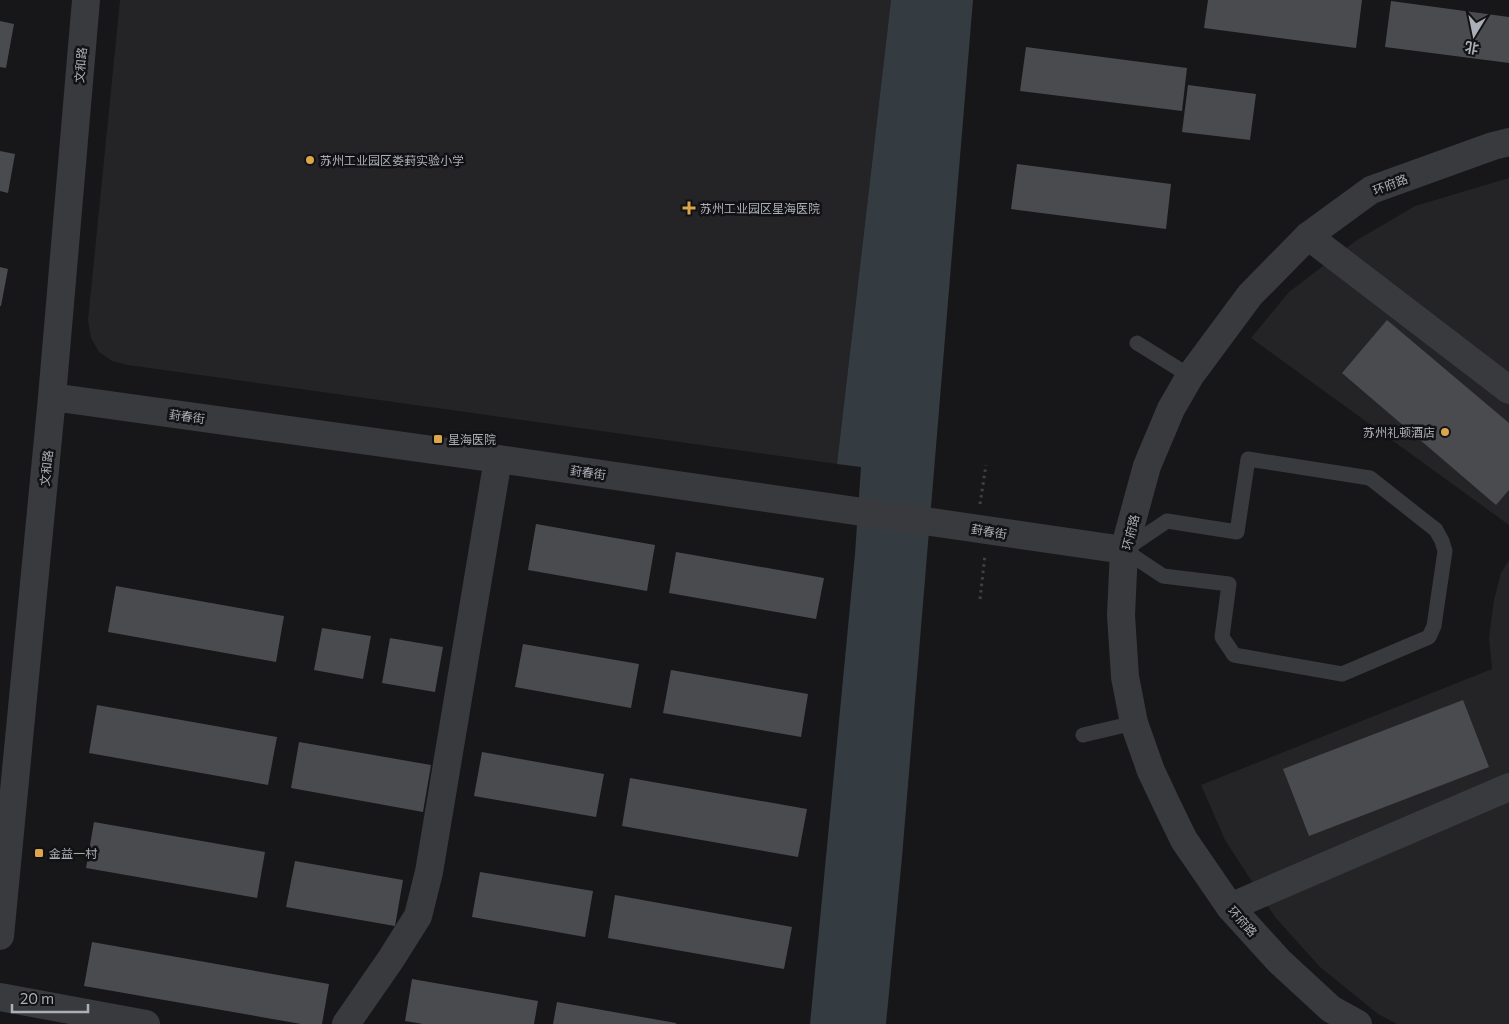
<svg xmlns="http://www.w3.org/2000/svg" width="1509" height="1024" font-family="Commissioner,'Noto Sans SC',sans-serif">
  <rect width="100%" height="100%" fill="#171719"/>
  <!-- built -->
  <path fill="#242426" d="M 120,0 L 891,0 L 837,464 L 128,365 L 112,361 L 99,352 L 91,338 L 88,320 Z
    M 1509,178 L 1509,525 L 1251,338 L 1289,292 L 1357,240 L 1415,206 Z
    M 1509,560 L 1509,1024 L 1397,1024 L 1378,1014 L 1320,967 L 1275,917 L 1225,840 L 1201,785 L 1492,669 L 1489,637 L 1494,600 L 1501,573 Z"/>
  <!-- water -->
  <path fill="#343c42" d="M 891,0 L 973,0 L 902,857 L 886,1024 L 810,1024 L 855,554 L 861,467 L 837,464 Z"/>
  <!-- building -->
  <path fill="#4a4b4e" d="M 1208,0 L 1362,0 L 1356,48 L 1204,28 Z
    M 1391,1 L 1509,17 L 1509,63 L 1385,47 Z
    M 0,21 L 14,24 L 6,68 L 0,67 Z
    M 1026,47 L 1187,68 L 1182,111 L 1020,91 Z
    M 1188,85 L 1256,94 L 1250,140 L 1182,132 Z
    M 0,151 L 15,154 L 8,193 L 0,191 Z
    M 1017,164 L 1171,184 L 1166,229 L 1011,209 Z
    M 0,267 L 8,269 L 1,306 L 0,306 Z
    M 1387,320 L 1509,423 L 1509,490 L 1496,505 L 1342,373 Z
    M 536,524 L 655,545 L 647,591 L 528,570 Z
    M 676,552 L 824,578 L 816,619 L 669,593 Z
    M 116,586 L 284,616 L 276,662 L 108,632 Z
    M 322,628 L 371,636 L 363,679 L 314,670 Z
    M 390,638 L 443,647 L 435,692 L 382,683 Z
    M 523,644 L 639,664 L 631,708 L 515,687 Z
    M 671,670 L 808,694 L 801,737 L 663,713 Z
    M 1463,700 L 1489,767 L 1309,836 L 1283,769 Z
    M 97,705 L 277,737 L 268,785 L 89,753 Z
    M 299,742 L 431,765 L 423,812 L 291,788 Z
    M 482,752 L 604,774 L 596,817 L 474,796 Z
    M 630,778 L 807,809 L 798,857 L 622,826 Z
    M 94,822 L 265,852 L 257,898 L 86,868 Z
    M 295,861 L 403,880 L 395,926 L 286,907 Z
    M 480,872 L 593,891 L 585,937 L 472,917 Z
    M 615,895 L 792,927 L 784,969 L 608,938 Z
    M 92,942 L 329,984 L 322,1024 L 301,1024 L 84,986 Z
    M 412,979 L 538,1001 L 534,1024 L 423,1024 L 405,1021 Z
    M 557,1002 L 676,1023 L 676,1024 L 553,1024 Z"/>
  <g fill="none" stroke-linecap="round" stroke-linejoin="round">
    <!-- path -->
    <path stroke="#3f4144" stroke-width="3" stroke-dasharray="2.5 4" stroke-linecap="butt" d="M 980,504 L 986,465
      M 980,599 L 985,555"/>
    <!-- service -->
    <path stroke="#393a3e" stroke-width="15" d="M 1137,343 L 1190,376
      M 1248,459 L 1370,478 L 1436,530 L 1442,541 L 1445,551 L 1434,626 L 1429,637 L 1342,674 L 1234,655 L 1222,637 L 1229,584 L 1163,576 L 1124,550 L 1167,521 L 1237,532 Z
      M 1083,735 L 1134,723"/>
    <!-- minor -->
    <path stroke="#393a3e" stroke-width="28" d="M 1308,236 L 1509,390
      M 1230,907 L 1509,787
      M 0,997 L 146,1024
      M 346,1024 L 391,959 L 418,916 L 429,872 L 498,459"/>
    <!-- tertiary -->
    <path stroke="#393a3e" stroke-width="28" d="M 52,397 L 498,459 L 1124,550
      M 0,936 L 52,397 L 86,0
      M 1358,1024 L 1331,1009 L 1279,961 L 1230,907 L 1184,840 L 1167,805 L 1151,771 L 1134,723 L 1125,677 L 1121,615 L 1124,550 L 1147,466 L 1171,409 L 1190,376 L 1250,295 L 1308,236 L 1371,190 L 1493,146 L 1509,142"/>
  </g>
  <!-- markers -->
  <g fill="#dca64d" stroke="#121214" stroke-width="2">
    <circle cx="310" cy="160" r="5"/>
    <path d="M686.5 200.5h5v5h5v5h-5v5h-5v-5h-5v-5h5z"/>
    <circle cx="1445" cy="432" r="5"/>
    <rect x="433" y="434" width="10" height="10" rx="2.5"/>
    <rect x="34" y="848" width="10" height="10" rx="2.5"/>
  </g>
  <g text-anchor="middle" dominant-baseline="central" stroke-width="5" stroke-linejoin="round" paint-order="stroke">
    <!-- street labels -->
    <g font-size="12" fill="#abafb7" stroke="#121214">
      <text transform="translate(80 65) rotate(-85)">文和路</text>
      <text transform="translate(1390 184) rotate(-21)">环府路</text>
      <text transform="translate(187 416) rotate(8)">葑春街</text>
      <text transform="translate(46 468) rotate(-84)">文和路</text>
      <text transform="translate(588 472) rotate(8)">葑春街</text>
      <text transform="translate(989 531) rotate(9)">葑春街</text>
      <text transform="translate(1130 532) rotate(-76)">环府路</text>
      <text transform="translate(1243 921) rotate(48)">环府路</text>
    </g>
    <!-- poi labels -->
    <g font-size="12" fill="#abafb7" stroke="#121214" text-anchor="start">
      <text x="320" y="160">苏州工业园区娄葑实验小学</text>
      <text x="700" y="208">苏州工业园区星海医院</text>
      <text x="1435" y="432" text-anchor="end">苏州礼顿酒店</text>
      <text x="448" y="439">星海医院</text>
      <text x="49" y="853">金益一村</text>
    </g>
  </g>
  <!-- north arrow -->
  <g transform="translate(1474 35) rotate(190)" stroke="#121214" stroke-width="4" paint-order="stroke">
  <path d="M0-4L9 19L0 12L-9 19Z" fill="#abafb7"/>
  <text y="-8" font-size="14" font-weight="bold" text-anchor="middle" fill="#abafb7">北</text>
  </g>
  <!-- scale -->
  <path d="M12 1004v8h76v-8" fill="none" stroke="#abafb7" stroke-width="2.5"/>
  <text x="20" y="1004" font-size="15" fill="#abafb7" stroke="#121214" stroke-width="4" paint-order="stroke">20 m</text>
</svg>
